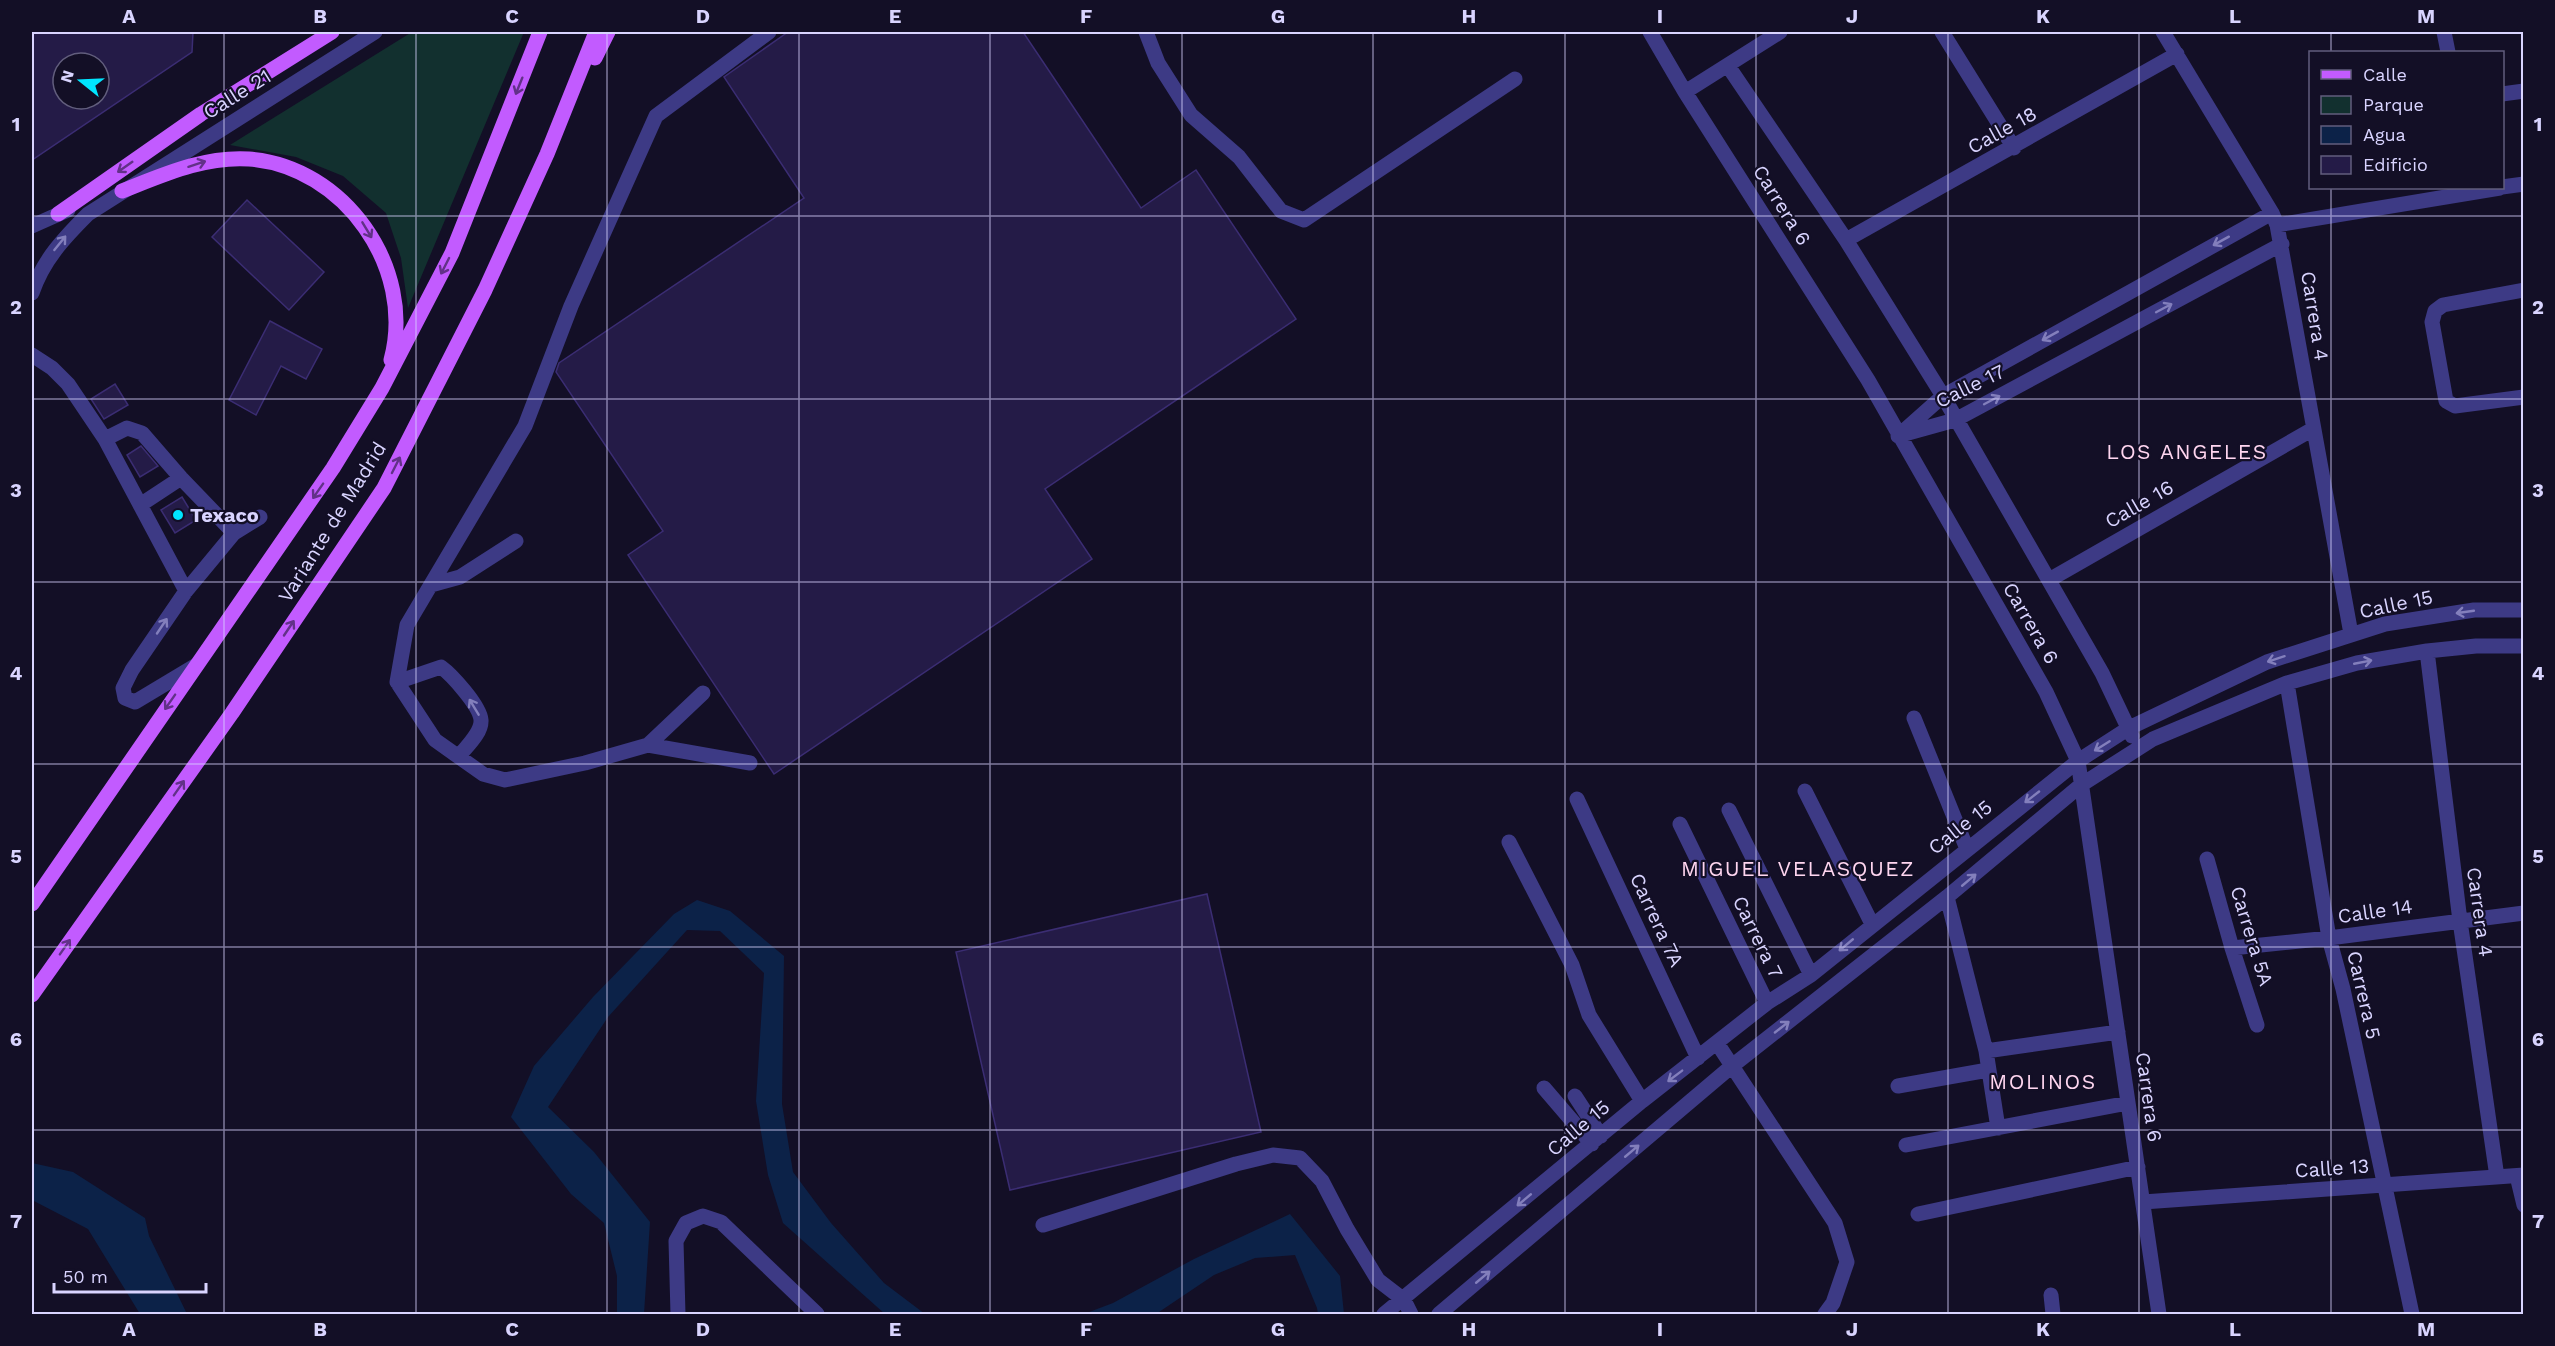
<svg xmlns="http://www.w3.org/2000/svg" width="2555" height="1346" font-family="'Work Sans',sans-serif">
  <rect width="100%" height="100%" fill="#130f26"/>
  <!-- green -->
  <path fill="#12302f" d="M 412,32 L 524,32 L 408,308 L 401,258 L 386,213 L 343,176 L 296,157 L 230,145 Z"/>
  <!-- water -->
  <path fill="#0c2248" d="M 697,900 L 730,911 L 784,956 L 782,1104 L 793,1172 L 831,1223 L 884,1283 L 925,1314 L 885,1314 L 783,1223 L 768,1175 L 756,1101 L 764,973 L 720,931 L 687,930 L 608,1017 L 548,1107 L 594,1152 L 650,1222 L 644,1314 L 617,1314 L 617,1276 L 604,1223 L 571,1194 L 511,1117 L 534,1066 L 593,997 L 674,914 Z
    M 32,1163 L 73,1172 L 145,1218 L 149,1236 L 187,1314 L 140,1314 L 88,1229 L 32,1200 Z
    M 1290,1214 L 1340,1276 L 1344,1314 L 1318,1314 L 1317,1308 L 1295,1255 L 1255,1258 L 1214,1275 L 1156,1314 L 1084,1314 L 1113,1303 L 1194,1259 Z"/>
  <!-- building -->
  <path fill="#241b47" stroke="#3b2d73" stroke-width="1.5" fill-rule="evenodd" d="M 32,32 L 193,32 L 192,52 L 32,160 ZM 63,63 L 99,63 L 99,99 L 63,99 Z
    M 788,32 L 1023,32 L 1141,208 L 1196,170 L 1296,319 L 1045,489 L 1092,559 L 774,774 L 628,555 L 663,531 L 556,372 L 559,363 L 804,198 L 724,77 Z
    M 247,200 L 324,272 L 289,310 L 212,237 Z
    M 270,321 L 322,349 L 306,379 L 281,366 L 256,415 L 229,400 Z
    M 115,384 L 128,405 L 104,419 L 91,399 Z
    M 141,446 L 158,466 L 140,477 L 127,455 Z
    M 182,497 L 196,520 L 175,533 L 161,510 Z
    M 1207,894 L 1261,1132 L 1010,1190 L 956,952 Z"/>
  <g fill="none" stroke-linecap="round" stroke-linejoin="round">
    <!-- minor -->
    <path stroke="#3d3a85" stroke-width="15" d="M 1146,32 L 1158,63 L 1191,115 L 1239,157 L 1281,211 L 1304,220 L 1515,79
      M 1650,32 L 1685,92 L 1868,380 L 2046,692 L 2078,761 L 2159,1314
      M 1942,32 L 2014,148
      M 2163,32 L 2272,213 L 2277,225 L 2351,634
      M 2444,32 L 2448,52
      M 1728,66 L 1846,240 L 1943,396 L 2102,673 L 2132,736
      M 1685,92 L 1780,32
      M 2502,94 L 2524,91
      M 2502,187 L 2524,184
      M 2277,225 L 2500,188
      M 32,226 L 68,210
      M 1846,240 L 2177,54
      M 2524,290 L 2443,305 L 2435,311 L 2432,322 L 2446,401 L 2455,406 L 2524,397
      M 32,293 C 43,260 64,238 88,214 L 375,32
      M 32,355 L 52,368 L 68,384 L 105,439 L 186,591
      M 1901,435 L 1955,420 L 2282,244
      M 1898,436 L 1943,396 L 2272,213
      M 105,439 L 127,428 L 142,433 L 181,478 L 234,533
      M 140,505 L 181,478
      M 2049,580 L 2313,429
      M 431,585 L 460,577 L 516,541
      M 2427,651 L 2460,921 L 2497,1177
      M 195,666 L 135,702 L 125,698 L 123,688 L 132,670 L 186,591 L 234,533 L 260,517
      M 397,682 L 441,667 C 452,675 480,706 481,720 C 482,733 466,747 459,756
      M 2287,683 L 2329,938 L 2343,989 L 2412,1314
      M 703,693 L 648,745 L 750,763
      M 1914,718 L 1967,849
      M 648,745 L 585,763 L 505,780 L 483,774 L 435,740 L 397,682 L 407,625 L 525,426 L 571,306 L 656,116 L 769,32
      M 1805,791 L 1872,924
      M 1577,799 L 1698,1058
      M 1729,810 L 1811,975
      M 1680,824 L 1767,1003
      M 1509,842 L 1572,965 L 1589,1015 L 1642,1101
      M 2207,859 L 2232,948 L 2257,1025
      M 1947,897 L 1986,1051 L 1998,1128
      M 2232,948 L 2329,938 L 2524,913
      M 1717,1043 L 1835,1223 L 1847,1262 L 1833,1303 L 1825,1314
      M 1986,1051 L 2118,1032
      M 1898,1086 L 1988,1070
      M 1544,1088 L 1592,1144
      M 1575,1096 L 1601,1136
      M 1906,1145 L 2128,1103
      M 2517,1176 L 2524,1205
      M 2143,1202 L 2524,1175
      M 1918,1214 L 2138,1167
      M 1043,1225 L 1236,1164 L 1273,1155 L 1300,1158 L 1322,1181 L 1347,1229 L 1378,1280 L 1404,1300 L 1411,1314
      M 2051,1295 L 2053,1314
      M 678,1314 L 676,1241 L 686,1223 L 703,1216 L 721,1222 L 817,1314
      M 1384,1314 L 1642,1101 L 1767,1003 L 1811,975 L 2078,761 L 2129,728 L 2267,662 L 2385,624 L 2474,610 L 2524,610
      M 1439,1314 L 1732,1066 L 1947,897 L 2081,785 L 2153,739 L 2287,683 L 2357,663 L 2427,651 L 2476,646 L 2524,646"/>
    <!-- major -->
    <path stroke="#c25bff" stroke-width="15" d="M 595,58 L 608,32
      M 122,191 C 163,175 204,156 249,159 C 344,166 416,268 391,360
      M 58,214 L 201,114 L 332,32
      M 32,904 L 333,468 L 382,388 L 452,253 L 540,32
      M 32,995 L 232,713 L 384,488 L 485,290 L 547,154 L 596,32"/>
  </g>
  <!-- one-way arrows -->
  <defs><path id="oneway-shaft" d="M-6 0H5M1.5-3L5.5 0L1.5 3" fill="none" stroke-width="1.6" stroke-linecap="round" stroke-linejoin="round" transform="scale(1.5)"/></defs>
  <g stroke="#623188">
    <use href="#oneway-shaft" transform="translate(519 86) rotate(112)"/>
    <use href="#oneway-shaft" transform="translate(197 164) rotate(-18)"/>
    <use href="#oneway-shaft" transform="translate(125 167) rotate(145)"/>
    <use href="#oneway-shaft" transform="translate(367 230) rotate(59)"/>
    <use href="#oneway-shaft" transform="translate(445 266) rotate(117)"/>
    <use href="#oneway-shaft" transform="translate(396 465) rotate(-63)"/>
    <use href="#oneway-shaft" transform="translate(318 491) rotate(125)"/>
    <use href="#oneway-shaft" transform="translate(289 628) rotate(-56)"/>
    <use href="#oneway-shaft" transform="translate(170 702) rotate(125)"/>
    <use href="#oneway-shaft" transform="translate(179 788) rotate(-55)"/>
    <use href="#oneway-shaft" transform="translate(65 947) rotate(-55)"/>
  </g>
  <g stroke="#837fbc">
    <use href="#oneway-shaft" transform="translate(2221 241) rotate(151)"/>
    <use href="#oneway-shaft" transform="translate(60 243) rotate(-51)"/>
    <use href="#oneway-shaft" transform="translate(2164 308) rotate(-28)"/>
    <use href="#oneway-shaft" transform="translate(2050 336) rotate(151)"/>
    <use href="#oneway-shaft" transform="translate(1992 400) rotate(-28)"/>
    <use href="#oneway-shaft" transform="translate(2465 612) rotate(172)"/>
    <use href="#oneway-shaft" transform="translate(162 626) rotate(-56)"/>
    <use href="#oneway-shaft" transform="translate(2276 659) rotate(162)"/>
    <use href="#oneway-shaft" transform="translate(2363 662) rotate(-11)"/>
    <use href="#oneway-shaft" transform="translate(474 707) rotate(-121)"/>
    <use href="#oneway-shaft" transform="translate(2102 746) rotate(148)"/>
    <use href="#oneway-shaft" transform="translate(2032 797) rotate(142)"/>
    <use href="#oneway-shaft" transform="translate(1969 880) rotate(-40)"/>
    <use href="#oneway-shaft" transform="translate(1846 945) rotate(140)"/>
    <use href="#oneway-shaft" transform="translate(1782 1027) rotate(-38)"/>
    <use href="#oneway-shaft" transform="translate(1675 1076) rotate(143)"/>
    <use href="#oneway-shaft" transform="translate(1632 1151) rotate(-40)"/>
    <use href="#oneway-shaft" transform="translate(1524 1200) rotate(140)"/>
    <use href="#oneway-shaft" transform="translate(1483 1277) rotate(-40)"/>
  </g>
  <!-- grid -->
  <path fill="none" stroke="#d9d4ff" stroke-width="1.5" stroke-opacity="0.55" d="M 224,32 L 224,1314M 416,32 L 416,1314M 607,32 L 607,1314M 799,32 L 799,1314M 990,32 L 990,1314M 1182,32 L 1182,1314M 1373,32 L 1373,1314M 1565,32 L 1565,1314M 1756,32 L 1756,1314M 1948,32 L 1948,1314M 2139,32 L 2139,1314M 2331,32 L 2331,52M 2331,188 L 2331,1314M 32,216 L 2524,216M 32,399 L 2524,399M 32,582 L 2524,582M 32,764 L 2524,764M 32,947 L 2524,947M 32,1130 L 2524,1130"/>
  <!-- markers -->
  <circle fill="#00e5ff" stroke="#130f26" stroke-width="2" cx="178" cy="515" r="6"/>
  <g text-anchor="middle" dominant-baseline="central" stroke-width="4.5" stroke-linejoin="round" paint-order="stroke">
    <!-- street labels -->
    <g font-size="20" fill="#d9d4ff" stroke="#130f26">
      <text transform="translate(237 94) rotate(-32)">Calle 21</text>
      <text transform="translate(2002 130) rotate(-29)">Calle 18</text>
      <text transform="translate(1782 205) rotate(58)">Carrera 6</text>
      <text transform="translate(2315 316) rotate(81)">Carrera 4</text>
      <text transform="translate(1970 386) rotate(-26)">Calle 17</text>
      <text transform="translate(2139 504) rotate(-30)">Calle 16</text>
      <text transform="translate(332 522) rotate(-58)">Variante de Madrid</text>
      <text transform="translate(2396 604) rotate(-12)">Calle 15</text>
      <text transform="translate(2031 623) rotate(60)">Carrera 6</text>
      <text transform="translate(1960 827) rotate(-38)">Calle 15</text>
      <text transform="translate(2375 911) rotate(-8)">Calle 14</text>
      <text transform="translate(2480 912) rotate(82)">Carrera 4</text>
      <text transform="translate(1657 920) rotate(65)">Carrera 7A</text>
      <text transform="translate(2252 936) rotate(73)">Carrera 5A</text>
      <text transform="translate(1758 937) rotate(64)">Carrera 7</text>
      <text transform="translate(2364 995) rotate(77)">Carrera 5</text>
      <text transform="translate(2149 1097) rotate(82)">Carrera 6</text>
      <text transform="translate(1578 1128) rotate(-40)">Calle 15</text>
      <text transform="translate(2332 1168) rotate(-4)">Calle 13</text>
    </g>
    <!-- poi labels -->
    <g font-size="20" font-weight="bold" fill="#d9d4ff" stroke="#130f26" text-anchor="start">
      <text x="190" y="515">Texaco</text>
    </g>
    <!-- neighbourhood labels -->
    <g font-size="21" letter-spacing="1.5" fill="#ffd6f0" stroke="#130f26">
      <text x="2187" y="451">LOS ANGELES</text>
      <text x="1798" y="868">MIGUEL VELASQUEZ</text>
      <text x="2043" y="1081">MOLINOS</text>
    </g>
  </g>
  <!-- border -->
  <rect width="2555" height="1346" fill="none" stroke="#130f26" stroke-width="66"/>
  <!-- legend -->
  <rect x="2309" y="51" width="195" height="138" fill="#130f26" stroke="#625e7d" stroke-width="1.5"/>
  <rect x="2321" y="70" width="30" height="9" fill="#c25bff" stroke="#625e7d" stroke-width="1.5"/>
  <text x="2363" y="81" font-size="18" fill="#d9d4ff">Calle</text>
  <rect x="2321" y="96" width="30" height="18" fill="#12302f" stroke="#625e7d" stroke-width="1.5"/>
  <text x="2363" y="111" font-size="18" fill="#d9d4ff">Parque</text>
  <rect x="2321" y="126" width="30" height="18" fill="#0c2248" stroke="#625e7d" stroke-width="1.5"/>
  <text x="2363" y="141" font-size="18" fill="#d9d4ff">Agua</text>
  <rect x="2321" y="156" width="30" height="18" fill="#241b47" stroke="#625e7d" stroke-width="1.5"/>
  <text x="2363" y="171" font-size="18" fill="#d9d4ff">Edificio</text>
  <!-- north arrow -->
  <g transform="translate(81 81) rotate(288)"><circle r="28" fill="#130f26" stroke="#625e7d" stroke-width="1.5"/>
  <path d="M0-4.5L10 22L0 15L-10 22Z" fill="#00e5ff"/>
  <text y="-9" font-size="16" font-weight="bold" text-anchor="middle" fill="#d9d4ff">N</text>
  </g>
  <!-- scale -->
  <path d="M54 1283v9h152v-9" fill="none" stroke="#d9d4ff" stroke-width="3"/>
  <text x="63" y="1283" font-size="18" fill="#d9d4ff" stroke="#130f26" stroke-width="4.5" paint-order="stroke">50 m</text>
  <rect x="33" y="33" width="2489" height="1280" fill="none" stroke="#d9d4ff" stroke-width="2"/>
  <g font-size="20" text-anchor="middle" font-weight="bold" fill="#d9d4ff">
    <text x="129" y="23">A</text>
    <text x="320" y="23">B</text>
    <text x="512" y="23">C</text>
    <text x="703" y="23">D</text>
    <text x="895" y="23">E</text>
    <text x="1086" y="23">F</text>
    <text x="1278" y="23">G</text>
    <text x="1469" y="23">H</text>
    <text x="1660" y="23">I</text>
    <text x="1852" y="23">J</text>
    <text x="2043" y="23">K</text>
    <text x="2235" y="23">L</text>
    <text x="2426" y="23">M</text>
    <text x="16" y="131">1</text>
    <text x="2538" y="131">1</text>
    <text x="16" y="314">2</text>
    <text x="2538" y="314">2</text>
    <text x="16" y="497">3</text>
    <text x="2538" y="497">3</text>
    <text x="16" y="680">4</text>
    <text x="2538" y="680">4</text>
    <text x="16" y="863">5</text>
    <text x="2538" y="863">5</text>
    <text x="16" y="1046">6</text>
    <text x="2538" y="1046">6</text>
    <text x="16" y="1228">7</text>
    <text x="2538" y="1228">7</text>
    <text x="129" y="1336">A</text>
    <text x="320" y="1336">B</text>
    <text x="512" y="1336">C</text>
    <text x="703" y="1336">D</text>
    <text x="895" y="1336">E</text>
    <text x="1086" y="1336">F</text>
    <text x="1278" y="1336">G</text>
    <text x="1469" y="1336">H</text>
    <text x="1660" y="1336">I</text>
    <text x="1852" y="1336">J</text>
    <text x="2043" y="1336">K</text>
    <text x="2235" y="1336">L</text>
    <text x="2426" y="1336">M</text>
  </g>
</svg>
